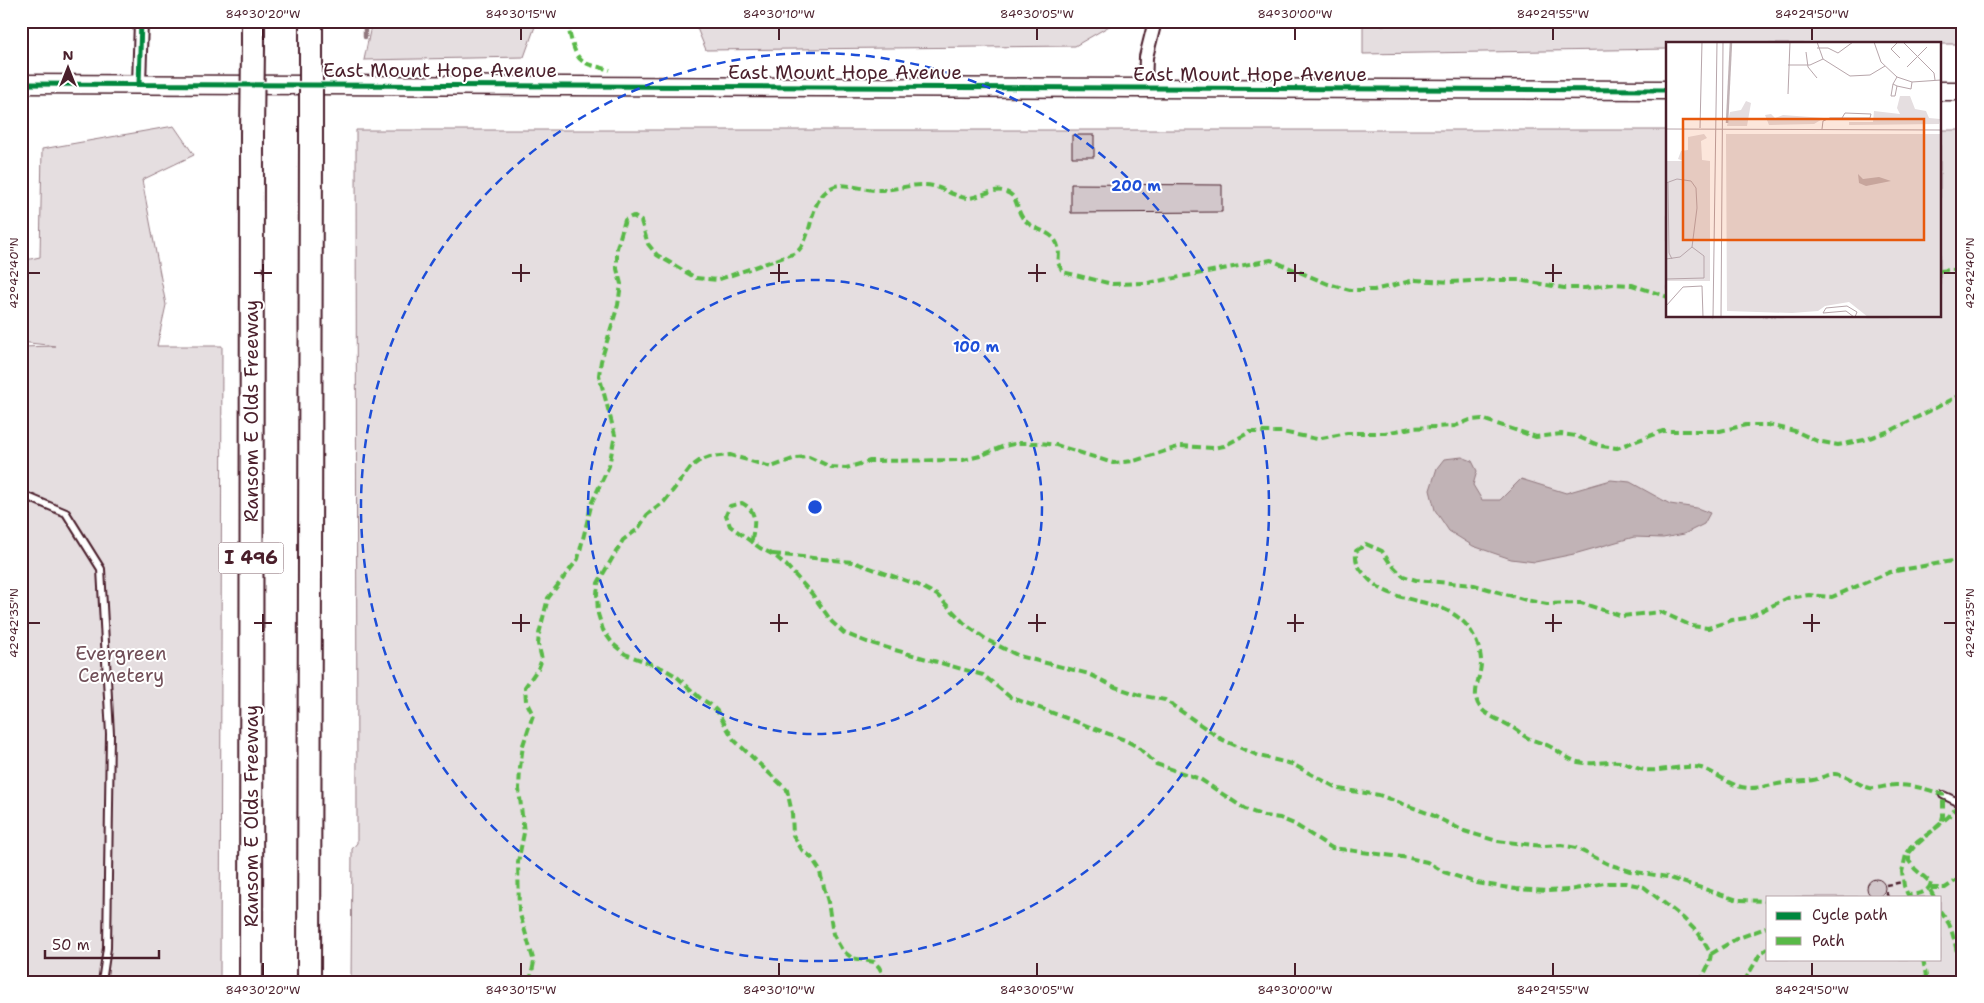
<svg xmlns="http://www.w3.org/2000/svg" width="1984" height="1003" font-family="'Shantell Sans',sans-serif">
  <rect width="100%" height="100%" fill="#fff"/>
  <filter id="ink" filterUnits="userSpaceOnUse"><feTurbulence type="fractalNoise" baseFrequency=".02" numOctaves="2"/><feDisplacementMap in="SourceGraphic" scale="10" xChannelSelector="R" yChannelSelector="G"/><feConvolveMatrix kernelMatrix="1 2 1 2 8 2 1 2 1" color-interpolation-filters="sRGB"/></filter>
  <g filter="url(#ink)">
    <!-- green -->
    <path fill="#e5dee0" stroke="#987e86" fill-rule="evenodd" d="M 372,21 L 537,21 L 524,57 L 364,60 Z
      M 694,21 L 1118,21 L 1075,46 L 706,50 Z
      M 1567,21 L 1963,21 L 1963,44 L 1668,44 L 1668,49 L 1363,54 L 1363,25 L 1566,25 Z
      M 174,126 L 194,155 L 142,180 L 166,305 L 157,346 L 222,346 L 220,982 L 21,982 L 21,347 L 55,346 L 21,342 L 21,261 L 40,257 L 42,149 Z
      M 356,130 L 1668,130 L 1668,316 L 1940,316 L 1940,130 L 1963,130 L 1963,982 L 351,982 L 352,849 L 357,843 ZM 1768,897 L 1940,897 L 1940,959 L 1768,959 Z"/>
    <!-- water -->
    <path fill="#c1b3b6" stroke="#91787e" d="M 1462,457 L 1472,461 L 1477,471 L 1473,485 L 1482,500 L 1500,500 L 1521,479 L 1566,493 L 1611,480 L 1630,482 L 1670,504 L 1697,508 L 1710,513 L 1704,524 L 1684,534 L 1663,538 L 1634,537 L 1574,554 L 1535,562 L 1511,559 L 1473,546 L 1449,531 L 1435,510 L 1430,490 L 1437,468 L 1444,459 Z"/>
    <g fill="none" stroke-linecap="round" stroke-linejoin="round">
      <!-- stream -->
      <path stroke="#91787e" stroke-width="4.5" d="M 365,37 L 365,21"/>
    </g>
    <!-- building -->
    <path fill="#d2c7cb" stroke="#4a1f2b" d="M 1072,135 L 1094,135 L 1094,157 L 1072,157 Z
      M 1071,184 L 1222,185 L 1222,212 L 1071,213 Z
      M1867 888a9 9 0 1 1 18 0a9 9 0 1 1-18 0Z"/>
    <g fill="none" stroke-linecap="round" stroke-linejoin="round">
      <defs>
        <path id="lane" d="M 21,494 L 66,513 L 101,569 L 110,734 L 107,948 L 102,982
          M 1943,795 L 1960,803"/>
        <path id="street" d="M 139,84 L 141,21
          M 1145,88 L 1146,57 L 1155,21"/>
        <path id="secondary" d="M 21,84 L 1668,90
          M 1940,91 L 1963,91"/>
        <path id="highway" d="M 253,46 L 253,21
          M 311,48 L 311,21
          M 251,982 L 252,134
          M 309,982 L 311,141"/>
      </defs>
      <!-- lane casing -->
      <use href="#lane" stroke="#4a1f2b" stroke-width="10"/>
      <!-- street casing -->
      <use href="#street" stroke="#4a1f2b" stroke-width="16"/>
      <!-- secondary casing -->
      <use href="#secondary" stroke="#4a1f2b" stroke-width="21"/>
      <!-- highway casing -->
      <use href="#highway" stroke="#4a1f2b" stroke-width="26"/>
      <!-- path -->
      <path stroke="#4a1f2b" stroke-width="2.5" stroke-dasharray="5 4" stroke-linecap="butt" d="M 1886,885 L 1903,882
        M 1886,892 L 1888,897"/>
      <!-- lane -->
      <use href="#lane" stroke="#fff" stroke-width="6"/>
      <!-- street -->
      <use href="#street" stroke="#fff" stroke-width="12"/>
      <!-- secondary -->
      <use href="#secondary" stroke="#fff" stroke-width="18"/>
      <!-- highway -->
      <use href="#highway" stroke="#fff" stroke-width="22"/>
      <defs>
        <path id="highway-bridge" d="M 252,134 L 253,46
          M 311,141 L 311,48"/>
      </defs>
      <!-- highway-bridge casing -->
      <use href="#highway-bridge" stroke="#4a1f2b" stroke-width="26" stroke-linecap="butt"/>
      <!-- highway-bridge -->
      <use href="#highway-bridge" stroke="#fff" stroke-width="22"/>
      <!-- quiet -->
      <path stroke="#58b947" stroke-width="4" stroke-dasharray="8 4" stroke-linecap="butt" d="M 567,21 C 569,31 573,52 580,59 C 586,66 602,67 610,70
        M 1940,271 L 1963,269
        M 752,540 C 754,524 759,512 742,503 L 730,506 L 726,515 L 730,526 L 760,548 L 774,555 L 786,565 L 812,594 L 832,622 L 844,633 L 867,642 L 983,675 L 1010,697 L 1125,740 L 1138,747 L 1156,764 L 1200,779 L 1245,809 L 1264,816 L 1280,818 L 1294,824 L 1332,848 L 1409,858 L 1427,862 L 1444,872 L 1477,883 L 1516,889 L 1547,891 L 1570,890 L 1604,883 L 1626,883 L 1644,887 L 1683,918 L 1699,934 L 1711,954 L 1709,964 L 1700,982
        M 773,554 L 853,562 L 918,585 L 937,595 L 966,625 L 987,640 L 1019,656 L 1089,674 L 1115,687 L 1139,695 L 1165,700 L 1221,739 L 1259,756 L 1292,764 L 1339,789 L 1379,795 L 1430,814 L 1464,831 L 1497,841 L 1543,846 L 1561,845 L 1576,848 L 1608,864 L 1630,871 L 1667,877 L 1738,900 L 1768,901
        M 1963,559 L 1890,572 L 1832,597 L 1809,595 L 1788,598 L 1747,618 L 1732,620 L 1708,628 L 1692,626 L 1661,612 L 1622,616 L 1581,603 L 1547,604 L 1526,600 L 1474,585 L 1416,580 L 1403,576 L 1390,563 L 1382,551 L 1366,544 L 1356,551 C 1355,562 1358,567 1365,575 C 1389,605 1432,596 1459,618 C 1471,627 1480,645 1481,660 C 1482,680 1466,698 1486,713 C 1495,719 1506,723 1515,729 C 1520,732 1523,736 1528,738 C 1534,741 1542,743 1549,746 C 1559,751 1567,759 1578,762 C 1592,765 1606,761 1620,762 C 1628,763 1636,769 1645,770 C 1663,772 1684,764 1701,768 C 1718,773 1731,788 1750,788 C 1761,788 1772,785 1783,783 C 1793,781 1803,782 1813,780 C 1820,779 1827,774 1835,774 C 1848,775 1857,785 1870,788 C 1878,789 1887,785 1896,785 C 1913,785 1928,789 1943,795 L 1943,816 L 1941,824 L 1911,847 L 1906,855 L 1902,872 L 1904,886 L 1908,895 C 1917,894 1928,894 1931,883 L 1915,869 L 1909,861 L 1909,853 L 1914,847 L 1948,817 L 1963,801
        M 1934,897 L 1929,888 L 1945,888 L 1963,876
        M 1940,911 C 1943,915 1946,919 1949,924 C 1954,935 1962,970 1960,982
        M 1711,954 L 1736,939 L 1768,927
        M 1923,959 L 1927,982
        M 530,982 L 534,962 L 519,911 L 518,862 L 524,833 L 519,789 L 520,768 L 523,745 L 533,715 L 526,701 L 525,687 L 539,667 L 542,659 L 538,644 L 539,634 L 548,598 L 578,559 L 592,502 L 609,466 L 615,435 L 599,375 L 601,361 L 618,305 L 621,284 L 617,269 L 617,248 L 625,220 L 633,216 L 641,221 L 648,244 L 657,255 L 696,278 L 717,280 L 796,253 C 816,235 806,198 835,186 C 843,183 866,190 876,190 C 895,191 914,182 933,186 C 945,189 957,198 969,198 C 981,197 994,187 1006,192 C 1018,196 1016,208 1022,217 C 1036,236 1064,227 1058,263 L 1063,272 L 1112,284 L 1148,283 L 1271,260 L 1328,284 L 1350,290 L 1374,290 L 1415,280 L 1450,282 L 1496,280 L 1519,280 L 1564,288 L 1585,288 L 1613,284 L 1632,285 L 1668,297
        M 887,982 L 879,967 L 874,962 L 852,958 L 842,950 L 833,934 L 828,902 L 819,869 L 811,857 L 802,850 L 793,835 L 792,813 L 787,790 L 734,740 L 717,711 L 711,705 L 700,698 L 676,676 L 662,668 L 625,654 L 613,644 L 603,630 L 598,614 L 597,594 L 598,583 L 603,574 L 623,540 L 638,529 L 647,515 L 664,502 L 691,467 L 699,461 L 710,457 L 730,455 L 771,467 L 796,458 L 809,457 L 831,467 L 846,468 L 870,461 L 963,460 L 980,456 L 1004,446 L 1019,443 L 1041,443 L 1056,445 L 1113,463 L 1134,461 L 1181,446 L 1213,448 L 1224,446 L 1250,432 L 1282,432 L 1317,439 L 1347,433 L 1385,433 L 1411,428 L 1455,426 L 1470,420 L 1482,419 L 1536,437 L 1561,434 L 1576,436 L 1601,446 L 1617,448 L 1663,431 L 1720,431 L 1746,425 L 1768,425 L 1795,431 L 1817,441 L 1838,445 L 1864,440 L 1892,430 L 1963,394
        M 1744,982 L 1760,954 L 1768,948"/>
      <defs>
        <path id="cycleway" d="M 21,84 L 1668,90
          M 139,84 L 141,21"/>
      </defs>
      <!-- cycleway casing -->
      <use href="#cycleway" stroke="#fff" stroke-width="8"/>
      <!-- cycleway -->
      <use href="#cycleway" stroke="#00873e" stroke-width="5"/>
    </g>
  </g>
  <!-- ticks -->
  <path fill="none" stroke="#4a1f2b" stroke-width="2" d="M 263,28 L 263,40M 521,28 L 521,40M 779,28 L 779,40M 1037,28 L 1037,40M 1295,28 L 1295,40M 1553,28 L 1553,40M 1812,28 L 1812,40M 263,264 L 263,282M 521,264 L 521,282M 779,264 L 779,282M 1037,264 L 1037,282M 1295,264 L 1295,282M 1553,264 L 1553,282M 28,273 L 40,273M 254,273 L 272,273M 512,273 L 530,273M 770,273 L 788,273M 1028,273 L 1046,273M 1287,273 L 1304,273M 1545,273 L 1562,273M 1944,273 L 1956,273M 263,614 L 263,632M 521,614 L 521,632M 779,614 L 779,632M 1037,614 L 1037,632M 1295,614 L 1295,632M 1553,614 L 1553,632M 1812,614 L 1812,632M 28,623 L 40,623M 254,623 L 272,623M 512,623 L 530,623M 770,623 L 788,623M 1028,623 L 1046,623M 1287,623 L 1304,623M 1545,623 L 1562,623M 1803,623 L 1820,623M 1944,623 L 1956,623M 263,963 L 263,976M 521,963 L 521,976M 779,963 L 779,976M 1037,963 L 1037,976M 1295,963 L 1295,976M 1553,963 L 1553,976M 1812,963 L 1812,976"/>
  <!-- distance rings -->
  <g fill="none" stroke="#1d4ed8" stroke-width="2.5" stroke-dasharray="9 6">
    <circle cx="815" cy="507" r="227"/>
    <circle cx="815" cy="507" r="454"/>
  </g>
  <g text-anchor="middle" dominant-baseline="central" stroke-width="4" stroke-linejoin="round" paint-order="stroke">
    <!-- shield labels -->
    <rect fill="#fff" stroke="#80626b" stroke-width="1" x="218.5" y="542.5" width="65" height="31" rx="4"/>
    <g font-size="18" font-weight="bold" fill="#4a1f2b">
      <text x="251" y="558">I 496</text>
    </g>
    <!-- street labels -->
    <g font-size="19" fill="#4a1f2b" stroke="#fff">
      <text x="440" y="70">East Mount Hope Avenue</text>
      <text x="845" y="72">East Mount Hope Avenue</text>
      <text x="1250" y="74">East Mount Hope Avenue</text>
      <text transform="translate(251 411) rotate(-90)">Ransom E Olds Freeway</text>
      <text transform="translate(251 816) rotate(-90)">Ransom E Olds Freeway</text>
    </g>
    <!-- park labels -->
    <g font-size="19" fill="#714f58" stroke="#fff">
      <text x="121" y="653">Evergreen<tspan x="121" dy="22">Cemetery</tspan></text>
    </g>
  </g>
  <!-- overview -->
  <g transform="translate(1666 42)">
    <rect width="275" height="275" fill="#fff"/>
    <path d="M 234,54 L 244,54 L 249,67 L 260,69 L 263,76 L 274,77 L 273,82 L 183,83 L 183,80 L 207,80 L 208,69 L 234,72 L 231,66 ZM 80,59 L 85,61 L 81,84 L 61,84 L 64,70 L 75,68 ZM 105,72 L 109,76 L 117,73 L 158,76 L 148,82 L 103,83 L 99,73 ZM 38,92 L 41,96 L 35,99 L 36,118 L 44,119 L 44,239 L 0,239 L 0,119 L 18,119 L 12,117 L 15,109 L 22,108 L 22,95 ZM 60,92 L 275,92 L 275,275 L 202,275 L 183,260 L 159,264 L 152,269 L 126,271 L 61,269 Z" fill="#e5dee0"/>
    <path d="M 192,132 L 197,137 L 213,135 L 225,139 L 200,144 L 193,141 Z" fill="#c1b3b6"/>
    <path fill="none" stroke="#c1b3b6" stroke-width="2.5" d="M 61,81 L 65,0"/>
    <path fill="none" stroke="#b7a5aa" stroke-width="1" d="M 151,0 L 157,17 L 184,34 L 204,33 L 219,24M 208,0 L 215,20 L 231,35 L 246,40 L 275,38M 232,0 L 225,7 L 234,16M 237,0 L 268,31 L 269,38M 151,6 L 162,6 L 172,11 L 187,0M 140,10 L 142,25 L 151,36M 122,23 L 144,23 L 157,17M 241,25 L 261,5M 231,35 L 227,42 L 231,44 L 245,47 L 246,40M 227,42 L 225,54 L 229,54 L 231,44M 122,52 L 124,0M 34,86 L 36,0M 0,87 L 275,88M 156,87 L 157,79 L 164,76 L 204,76 L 205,72 L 179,71 L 176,76M 2,140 L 3,211 L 6,217M 0,141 L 11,137 L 25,139 L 30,146 L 31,166 L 26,205 L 14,215 L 0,217M 0,237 L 38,236 L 38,214 L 26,205M 0,264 L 17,245 L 36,244 L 37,275M 47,275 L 51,0M 55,275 L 57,0M 188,275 L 180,269 L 157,271 L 160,266 L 181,264 L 191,270 L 189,275"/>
    <path fill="#e8590c" fill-opacity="0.15" stroke="#e8590c" stroke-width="2.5" d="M 17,77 L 258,77 L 258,198 L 17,198 Z"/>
    <rect width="275" height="275" fill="none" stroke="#4a1f2b" stroke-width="2.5"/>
  </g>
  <circle cx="815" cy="507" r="8" fill="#1d4ed8" stroke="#fff" stroke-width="2.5"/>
  <g font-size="15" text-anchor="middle" font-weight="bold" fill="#1d4ed8" stroke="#fff" stroke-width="4" stroke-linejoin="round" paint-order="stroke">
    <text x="1136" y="191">200 m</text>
    <text x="976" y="352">100 m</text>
  </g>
  <!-- margin -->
  <rect width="1984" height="1003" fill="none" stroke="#fff" stroke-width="55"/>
  <!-- legend -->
  <rect x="1766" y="896" width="175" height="65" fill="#ffffff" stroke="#b7a5aa"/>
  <rect x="1776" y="912" width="25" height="8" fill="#00873e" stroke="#b7a5aa"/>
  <text x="1812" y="920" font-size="15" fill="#4a1f2b">Cycle path</text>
  <rect x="1776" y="937" width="25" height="8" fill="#58b947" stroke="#b7a5aa"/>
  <text x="1812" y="946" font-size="15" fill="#4a1f2b">Path</text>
  <!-- north arrow -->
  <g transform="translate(68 68)" stroke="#ffffff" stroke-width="4" paint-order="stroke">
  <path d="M0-4L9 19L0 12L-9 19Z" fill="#4a1f2b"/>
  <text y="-8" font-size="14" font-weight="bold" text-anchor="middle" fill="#4a1f2b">N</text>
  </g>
  <!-- scale -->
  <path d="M45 950v8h114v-8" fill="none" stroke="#4a1f2b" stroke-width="2.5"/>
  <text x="52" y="950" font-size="15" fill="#4a1f2b" stroke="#ffffff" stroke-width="4" paint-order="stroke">50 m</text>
  <rect x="28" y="28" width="1928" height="948" fill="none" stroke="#4a1f2b" stroke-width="2"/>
  <g font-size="12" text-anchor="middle" fill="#4a1f2b">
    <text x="263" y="18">84°30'20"W</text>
    <text x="521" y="18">84°30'15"W</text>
    <text x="779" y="18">84°30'10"W</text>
    <text x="1037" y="18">84°30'05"W</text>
    <text x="1295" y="18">84°30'00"W</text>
    <text x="1553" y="18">84°29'55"W</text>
    <text x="1812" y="18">84°29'50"W</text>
    <text transform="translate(14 273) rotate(-90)" y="4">42°42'40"N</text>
    <text transform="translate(1970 273) rotate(-90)" y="4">42°42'40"N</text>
    <text transform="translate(14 623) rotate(-90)" y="4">42°42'35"N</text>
    <text transform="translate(1970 623) rotate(-90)" y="4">42°42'35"N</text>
    <text x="263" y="994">84°30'20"W</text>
    <text x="521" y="994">84°30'15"W</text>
    <text x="779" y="994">84°30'10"W</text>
    <text x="1037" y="994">84°30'05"W</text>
    <text x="1295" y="994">84°30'00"W</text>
    <text x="1553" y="994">84°29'55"W</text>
    <text x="1812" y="994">84°29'50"W</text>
  </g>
</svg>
